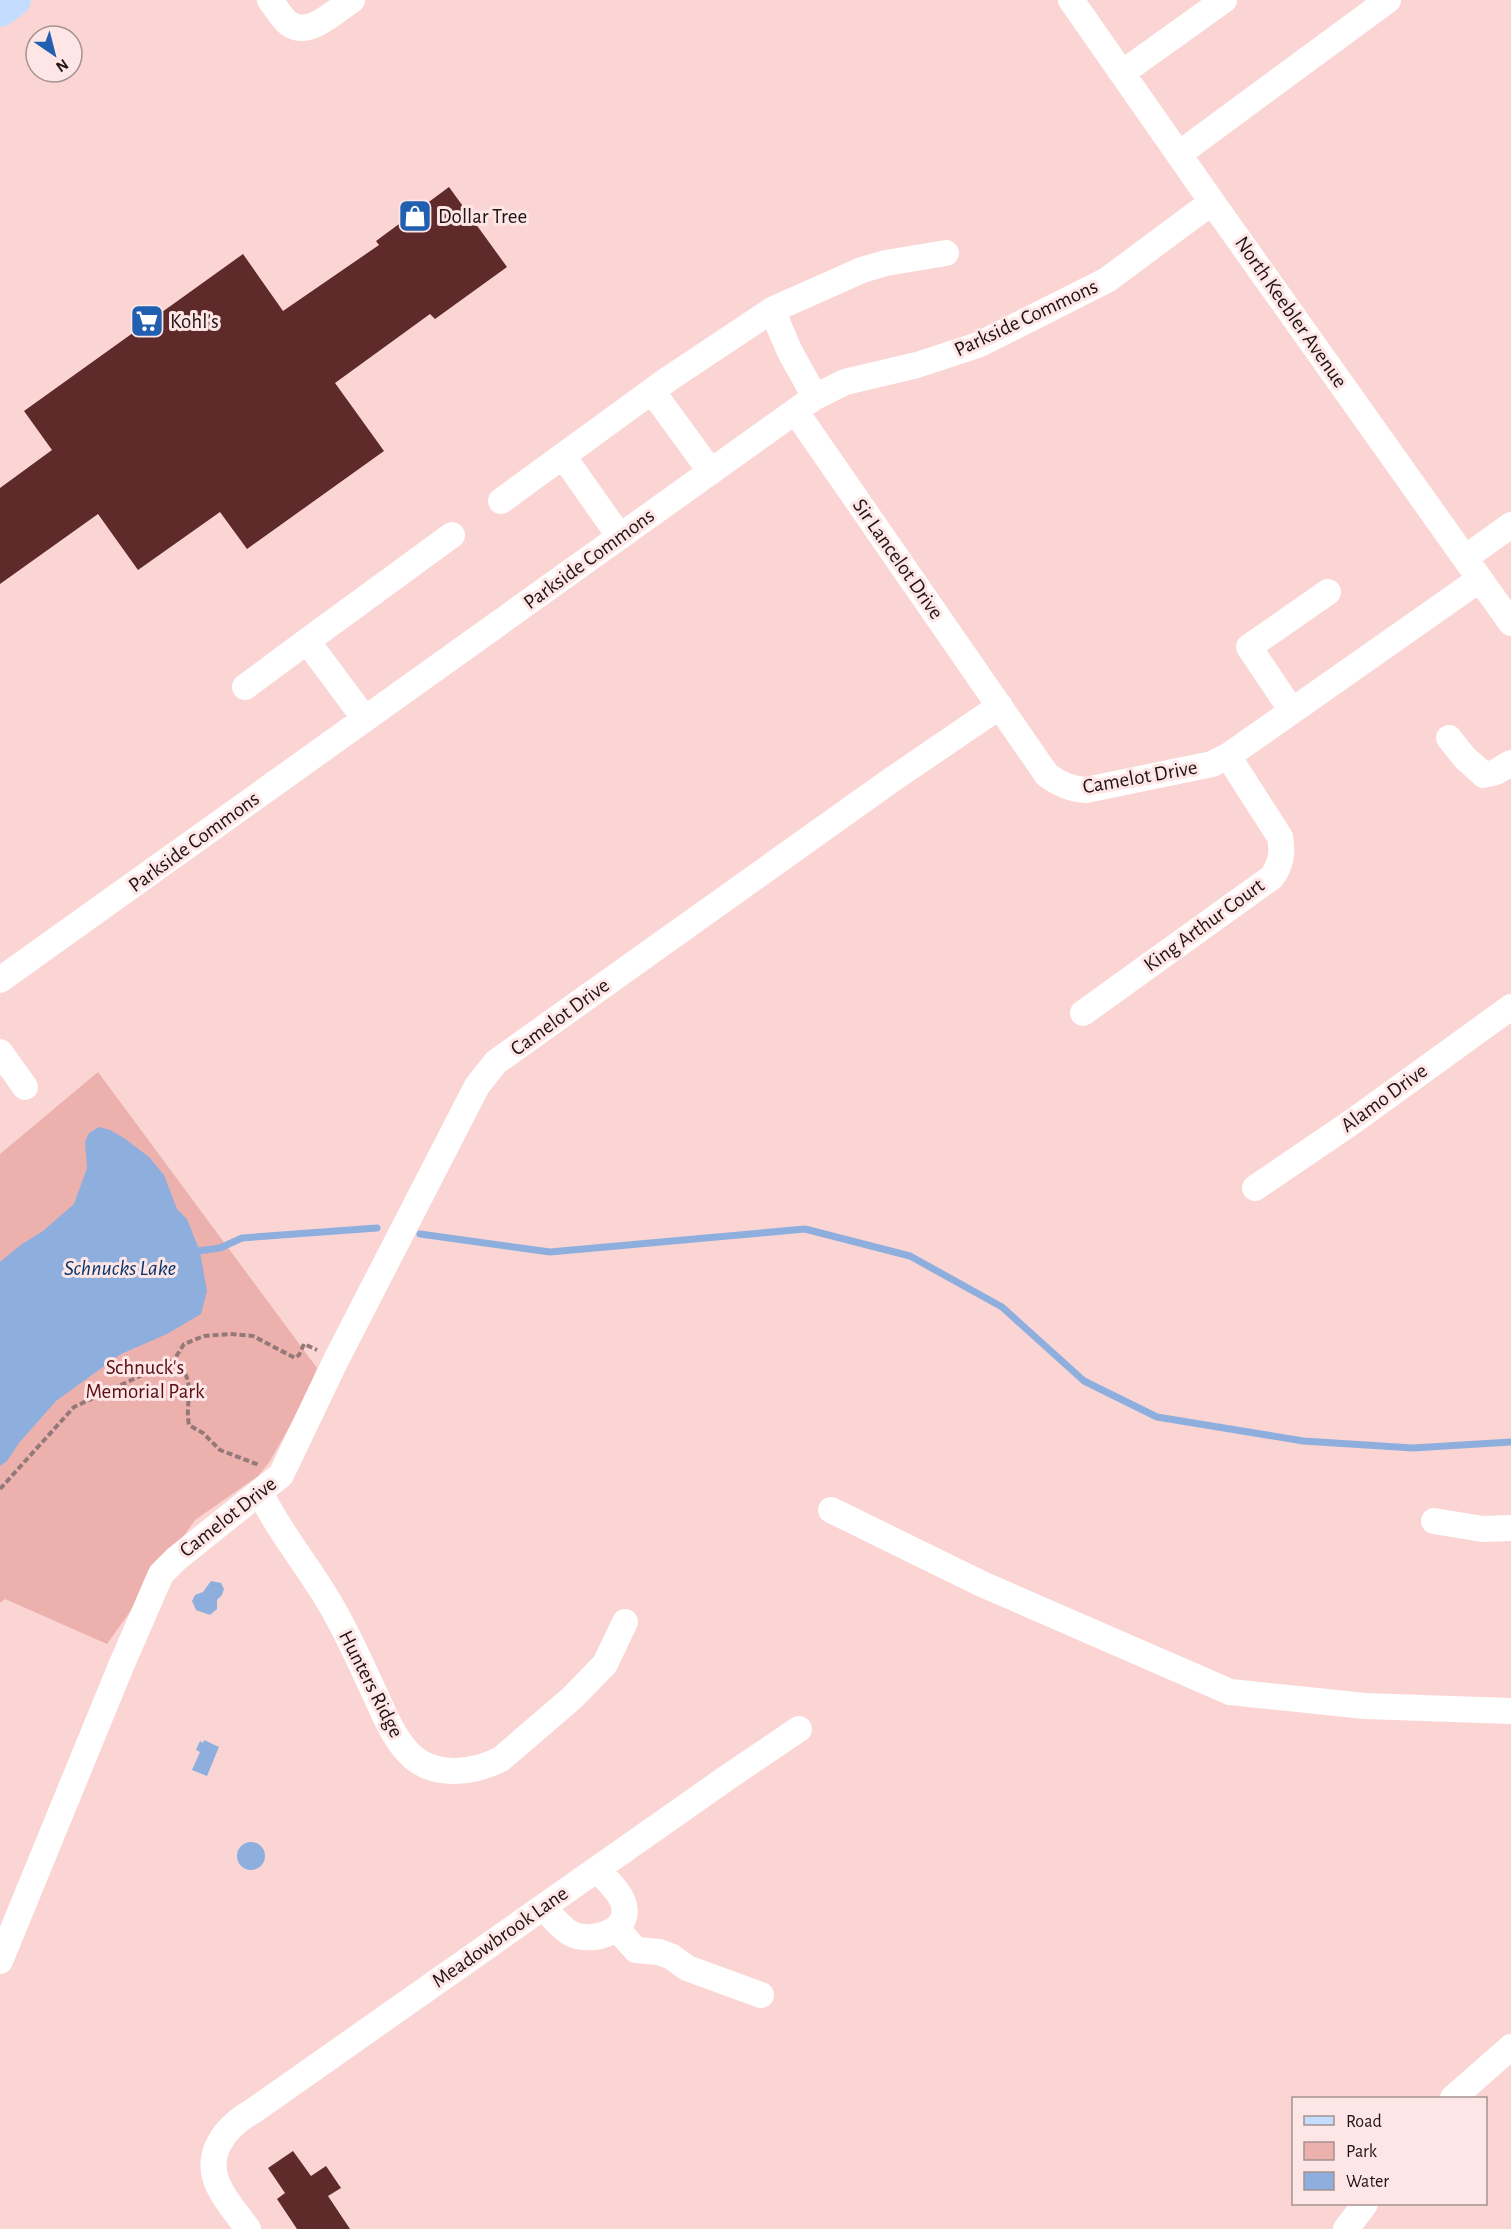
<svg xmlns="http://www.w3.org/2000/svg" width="1511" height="2229" font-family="'Alegreya Sans',sans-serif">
  <rect width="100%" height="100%" fill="#fad5d3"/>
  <!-- green -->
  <path fill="#ecb0ad" d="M 98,1072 L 317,1368 L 307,1396 L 270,1461 L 258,1476 L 195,1520 L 107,1644 L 5,1599 L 0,1603 L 0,1154 Z"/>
  <!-- water -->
  <path fill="#8eafde" d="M 99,1127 L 110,1130 L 124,1138 L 149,1157 L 164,1175 L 177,1209 L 187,1219 L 200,1252 L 207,1291 L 201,1314 L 167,1334 L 121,1354 L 56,1401 L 19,1443 L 7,1461 L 0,1466 L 0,1262 L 22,1244 L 43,1231 L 74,1204 L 87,1168 L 85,1142 L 89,1133 Z
    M 211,1581 L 221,1583 L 224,1589 L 222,1595 L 217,1600 L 217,1609 L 210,1615 L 196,1610 L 192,1601 L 195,1595 L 203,1592 Z
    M 204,1740 L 219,1747 L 207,1776 L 192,1770 L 200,1752 L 196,1750 L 200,1741 L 203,1743 Z
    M237 1856a14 14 0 1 1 28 0a14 14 0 1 1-28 0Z"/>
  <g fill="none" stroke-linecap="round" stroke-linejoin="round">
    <!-- stream -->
    <path stroke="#8eafde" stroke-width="7" d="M 420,1234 L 550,1252 L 805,1229 L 910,1256 L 1002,1307 L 1084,1381 L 1157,1417 L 1303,1441 L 1413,1448 L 1511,1442
      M 191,1252 L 220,1248 L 242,1238 L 377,1228"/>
  </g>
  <!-- building -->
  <path fill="#5e2a2a" d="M 449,187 L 507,267 L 435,319 L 430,314 L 335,383 L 384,451 L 247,549 L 220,512 L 138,570 L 98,514 L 0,584 L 0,488 L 52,450 L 24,411 L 243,254 L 283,311 L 379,245 L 376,241 Z
    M 293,2151 L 311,2176 L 326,2166 L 341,2188 L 328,2196 L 350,2229 L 297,2229 L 277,2199 L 285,2193 L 268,2168 Z"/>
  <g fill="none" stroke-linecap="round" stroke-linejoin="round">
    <!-- path -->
    <path stroke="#937978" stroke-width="4" stroke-dasharray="6 3" stroke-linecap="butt" d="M 174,1360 C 199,1383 184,1398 189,1425 L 203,1433 L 220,1450 L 259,1465
      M 0,1489 L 74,1407 L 174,1360 L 184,1344 L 204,1336 L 230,1334 L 253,1336 L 295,1358 L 299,1355 L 304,1344 L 317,1350"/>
    <!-- minor -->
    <path stroke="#fff" stroke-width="26" d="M 270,0 C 276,8 281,17 288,23 C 308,39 335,11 352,0
      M 1071,0 L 1212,202 L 1511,623
      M 1122,73 L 1224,0
      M 1179,154 L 1388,0
      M 772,310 L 862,270 L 886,263 L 946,253
      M 652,391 L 711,472
      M 796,412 L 1047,775 C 1060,784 1070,789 1086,790 L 1212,764 L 1228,756 L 1480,579
      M 563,456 L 620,537
      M 501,501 L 667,380 L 772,310 L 790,352 L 815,397
      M 1465,558 L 1511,525
      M 245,687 L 307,641
      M 1292,711 L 1249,647 L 1328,592
      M 365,719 L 307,641 L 452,535
      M 1449,738 L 1465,758 L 1484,775 L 1496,772 L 1511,763
      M 0,980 L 815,397 L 845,382 L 917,365 L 978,345 L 1107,280 L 1212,202
      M 1083,1013 L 1272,877 C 1281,864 1283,853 1280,837 L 1228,756
      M 0,1052 L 25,1087
      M 1255,1188 L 1352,1122 L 1511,1007
      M 260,1492 C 278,1530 305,1562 326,1597 C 345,1627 359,1660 374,1692 C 384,1714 395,1742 414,1758 C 438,1778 476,1772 501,1759 L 572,1698 L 605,1664 L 625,1622
      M 831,1510 L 982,1584 L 1230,1692 L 1365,1706 L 1511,1711
      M 1434,1521 L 1483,1529 L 1511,1528
      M 543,1907 C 551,1915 560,1927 570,1933 C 591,1945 634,1931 623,1902 C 618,1889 605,1879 597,1869
      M 616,1928 L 636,1950 L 659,1952 L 672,1957 L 687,1968 L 761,1995
      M 0,1961 L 121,1666 L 161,1574 L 176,1559 L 281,1475 L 336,1360 L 477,1086 L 496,1062 L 890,781 L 1000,706
      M 1453,2098 L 1511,2047
      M 248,2229 C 239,2216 226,2202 219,2187 C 203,2154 225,2127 253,2111 L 728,1777 L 799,1729
      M 1346,2229 L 1365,2204"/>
    <!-- major -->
    <path stroke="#c4dcfd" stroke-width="32" d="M 0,11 L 15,0"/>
  </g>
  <!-- icons -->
  <defs>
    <symbol id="shop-square" viewBox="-11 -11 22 22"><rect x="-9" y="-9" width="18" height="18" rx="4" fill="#215fb0" stroke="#fde6e5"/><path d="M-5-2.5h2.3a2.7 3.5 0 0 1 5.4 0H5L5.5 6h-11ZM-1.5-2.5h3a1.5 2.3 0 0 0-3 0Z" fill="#fff"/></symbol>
    <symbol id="supermarket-square" viewBox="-11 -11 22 22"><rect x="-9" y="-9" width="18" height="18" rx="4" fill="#215fb0" stroke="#fde6e5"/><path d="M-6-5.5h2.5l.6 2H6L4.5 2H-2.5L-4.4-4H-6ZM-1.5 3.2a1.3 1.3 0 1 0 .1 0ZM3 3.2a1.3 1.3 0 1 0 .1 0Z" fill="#fff"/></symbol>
  </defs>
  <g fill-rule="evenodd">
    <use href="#shop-square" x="396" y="197" width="38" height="38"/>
    <use href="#supermarket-square" x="128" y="302" width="38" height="38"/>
  </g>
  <g text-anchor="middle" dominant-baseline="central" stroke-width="6" stroke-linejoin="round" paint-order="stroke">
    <!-- poi labels -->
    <g font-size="21" fill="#201313" stroke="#fde6e5" text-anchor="start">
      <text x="438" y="216">Dollar Tree</text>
      <text x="170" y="321">Kohl's</text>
    </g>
    <!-- street labels -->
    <g font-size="21" fill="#201313" stroke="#fde6e5">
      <text transform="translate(1291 312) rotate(55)">North Keebler Avenue</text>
      <text transform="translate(1026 318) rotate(-25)">Parkside Commons</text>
      <text transform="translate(589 559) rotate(-36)">Parkside Commons</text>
      <text transform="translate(898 559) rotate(55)">Sir Lancelot Drive</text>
      <text transform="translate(1140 777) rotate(-10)">Camelot Drive</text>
      <text transform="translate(194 842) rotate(-36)">Parkside Commons</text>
      <text transform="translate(1204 925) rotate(-36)">King Arthur Court</text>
      <text transform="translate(560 1017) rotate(-36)">Camelot Drive</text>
      <text transform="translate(1384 1098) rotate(-36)">Alamo Drive</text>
      <text transform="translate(228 1517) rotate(-38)">Camelot Drive</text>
      <text transform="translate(371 1684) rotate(63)">Hunters Ridge</text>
      <text transform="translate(500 1937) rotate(-35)">Meadowbrook Lane</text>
    </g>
    <!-- park labels -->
    <g font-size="21" fill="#5a0e16" stroke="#fde6e5">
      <text x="145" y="1367">Schnuck's<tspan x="145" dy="24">Memorial Park</tspan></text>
    </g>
    <!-- water labels -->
    <g font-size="22" font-style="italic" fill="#07346b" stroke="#fde6e5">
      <text x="120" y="1268">Schnucks Lake</text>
    </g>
  </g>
  <!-- legend -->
  <rect x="1292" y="2097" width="195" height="108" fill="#fde6e5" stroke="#a59291" stroke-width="1.5"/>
  <rect x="1304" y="2116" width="30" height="9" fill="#c4dcfd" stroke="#a59291" stroke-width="1.5"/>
  <text x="1346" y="2127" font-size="18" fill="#201313">Road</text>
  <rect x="1304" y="2142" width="30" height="18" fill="#ecb0ad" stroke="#a59291" stroke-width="1.5"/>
  <text x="1346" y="2157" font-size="18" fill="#201313">Park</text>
  <rect x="1304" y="2172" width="30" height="18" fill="#8eafde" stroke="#a59291" stroke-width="1.5"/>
  <text x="1346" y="2187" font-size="18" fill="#201313">Water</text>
  <!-- north arrow -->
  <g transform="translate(54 54) rotate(145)"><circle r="28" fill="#fde6e5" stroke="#a59291" stroke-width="1.5"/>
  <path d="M0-4.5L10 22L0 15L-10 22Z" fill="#215fb0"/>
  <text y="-9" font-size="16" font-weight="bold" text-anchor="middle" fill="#201313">N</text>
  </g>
</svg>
